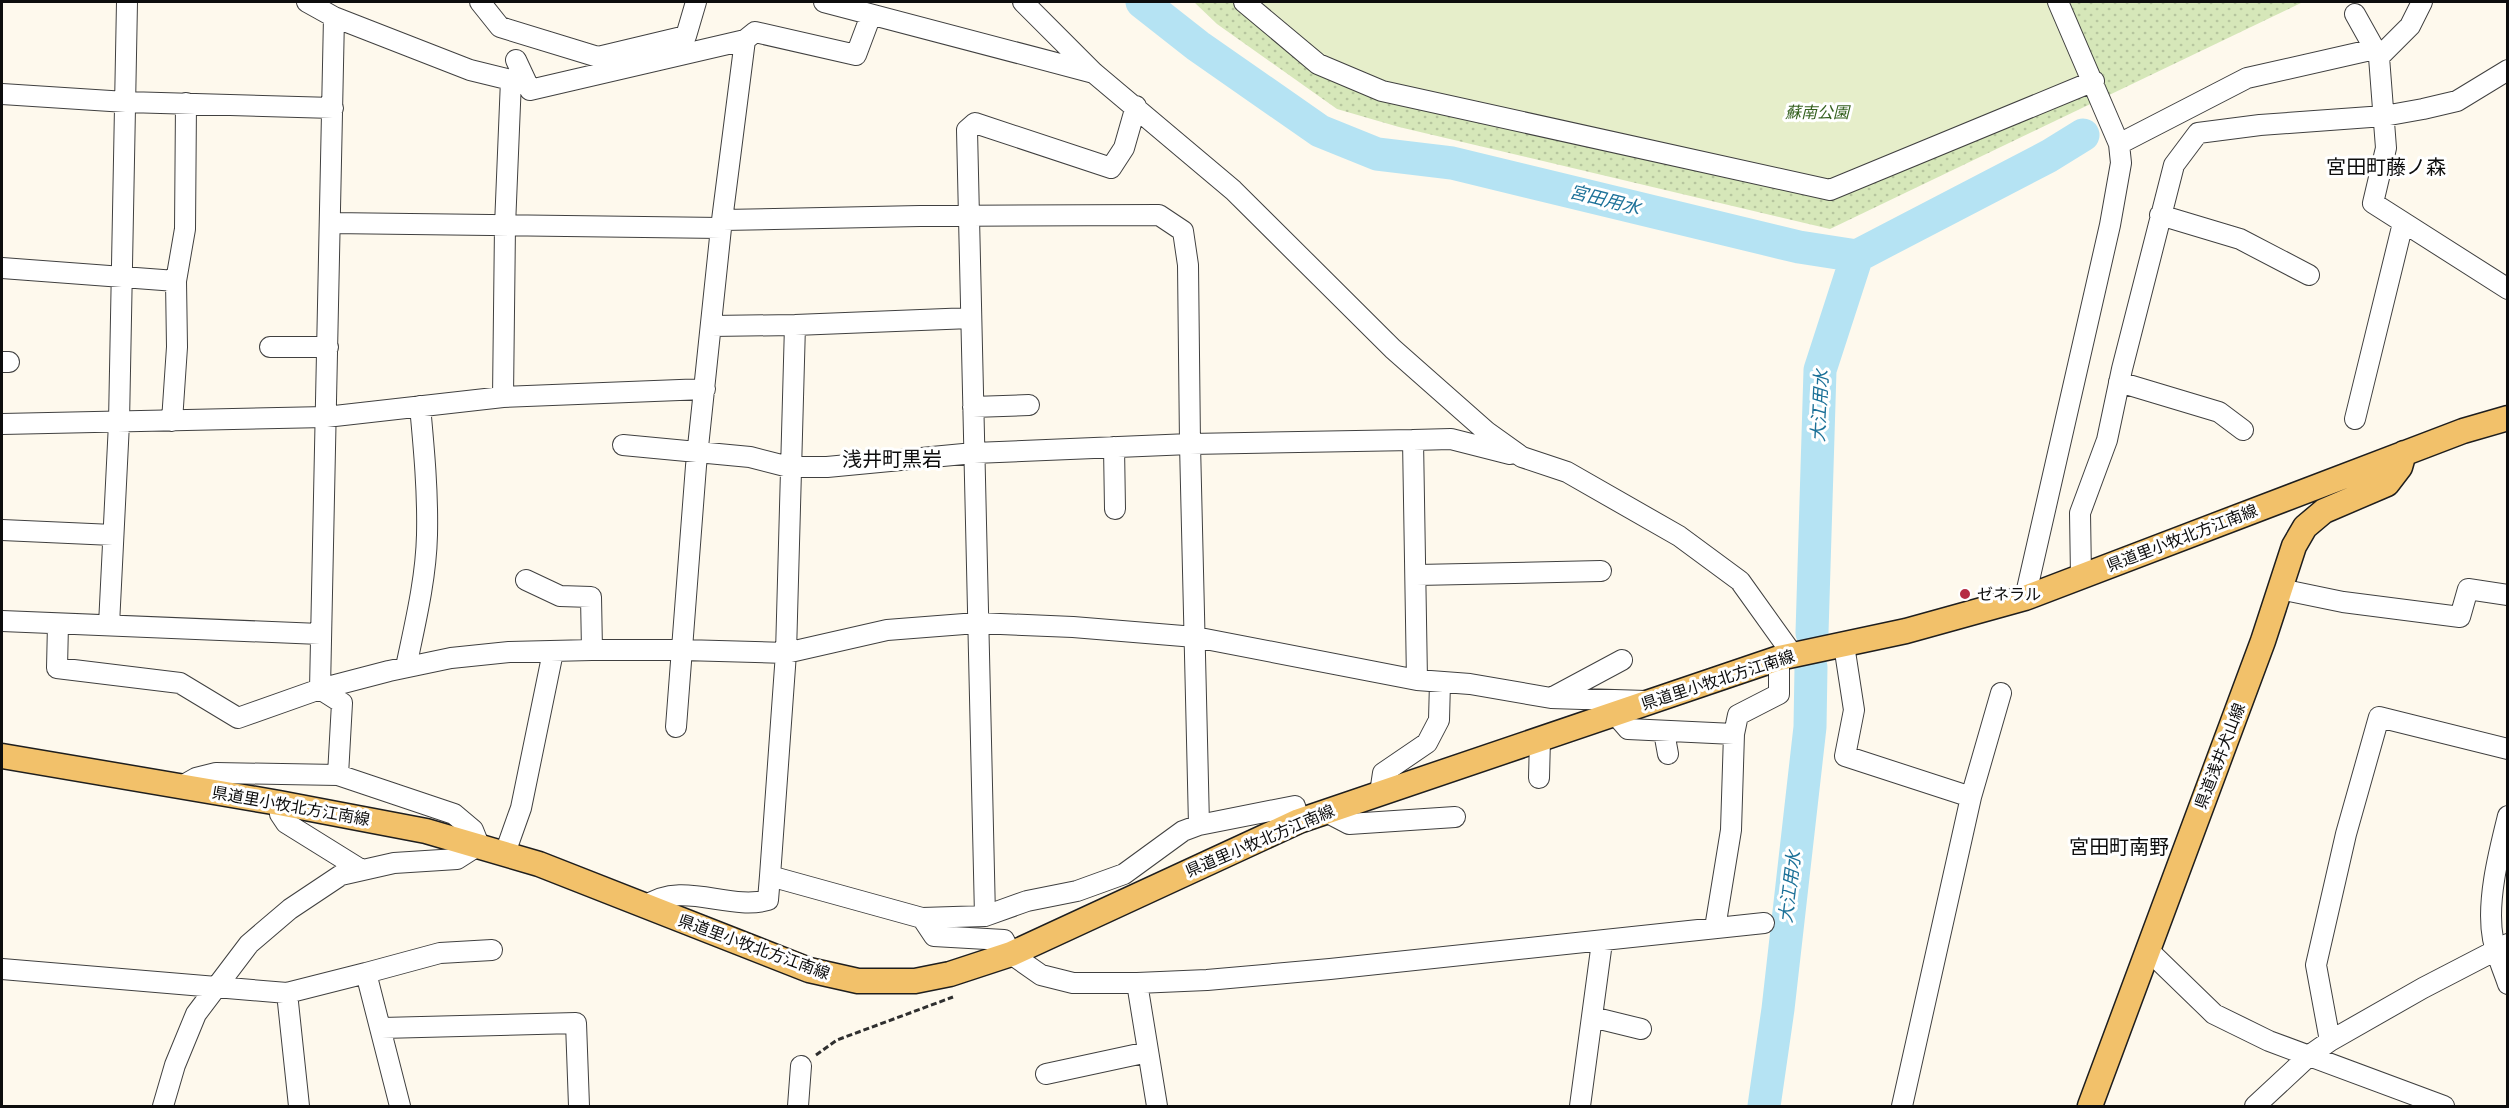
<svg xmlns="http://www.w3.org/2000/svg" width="2509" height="1108" font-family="'Crimson Pro','Noto Sans JP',serif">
  <defs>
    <pattern id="park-dots" width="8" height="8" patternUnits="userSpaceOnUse" patternTransform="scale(1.5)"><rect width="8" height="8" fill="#d6e7b9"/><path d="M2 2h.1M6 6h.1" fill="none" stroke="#b6c59e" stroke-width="1.8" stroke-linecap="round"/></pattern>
  </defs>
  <rect width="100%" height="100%" fill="#fef9ed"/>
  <!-- park -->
  <path fill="url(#park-dots)" d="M 1194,2 L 2303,2 L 1830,229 L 1399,127 L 1337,109 L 1217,24 Z"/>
  <!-- pitch -->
  <path fill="#e6eeca" d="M 1252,2 L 2046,2 L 2079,76 L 2074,85 L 1832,183 L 1389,85 L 1356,73 L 1288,35 Z"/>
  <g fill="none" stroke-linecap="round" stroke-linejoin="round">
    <!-- river -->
    <path stroke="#b5e3f3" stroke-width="33" d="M 1142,2 L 1198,46 L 1320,131 L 1377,154 L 1452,163 L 1799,247 L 1857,256 L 2049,156 L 2083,135
      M 1812,633 L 1820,370 L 1857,256
      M 1764,1106 L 1778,1009 L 1810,727 L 1811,667"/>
    <defs>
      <path id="minor" d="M 307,2 L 334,17 L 320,689 L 342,703 L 338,775
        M 480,2 L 500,27 L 598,57 L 686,36 L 696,2
        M 824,2 L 1094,73
        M 1023,2 L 1094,73 L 1233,190 L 1393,349 L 1487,432 L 1522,457 L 1567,472 L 1679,536 L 1740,581 L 1793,655
        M 1244,2 L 1318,64 L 1382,91 L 1830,190 L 2094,81
        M 2355,14 L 2379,57 L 2386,148 L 2373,203 L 2508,289
        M 334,17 L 470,70 L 511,80 L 505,226 L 503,397
        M 2379,57 L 2410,26 L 2422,2
        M 516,60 L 530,90 L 745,40
        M 2,94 L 126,102 L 333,108
        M 2119,144 L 2247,78 L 2375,49
        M 2160,215 L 2240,239 L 2309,275
        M 723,220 L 920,216 L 1159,215 L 1183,231 L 1188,265 L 1190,444 L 1199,825
        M 331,223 L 721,228
        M 2,268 L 176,281
        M 795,325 L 786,653 L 770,876 L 922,918 L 934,936 L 1004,940 L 1011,954 L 1041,975 L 1073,983 L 1137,983 L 1207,980 L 1330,969 L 1764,923
        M 711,326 L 795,325 L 971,318
        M 270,347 L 328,347
        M 2,362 L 9,362
        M 2119,382 L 2219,412 L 2243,430
        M 973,407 L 1029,405
        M 2355,419 L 2403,223
        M 172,421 L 177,347 L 176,281 L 185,229 L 186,103
        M 2,424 L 326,417 L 503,397 L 705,389
        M 1413,440 L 1451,439 L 1510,454
        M 623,445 L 750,457 L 789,467 L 827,467 L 974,453 L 1190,444 L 1413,440 L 1417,680
        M 1114,447 L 1115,509
        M 2,530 L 113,535
        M 1417,575 L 1601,571
        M 2081,576 L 2080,513 L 2107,440 L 2122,369 L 2174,165 L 2198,133 L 2260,125 L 2384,116 L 2423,109 L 2457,101 L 2508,70
        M 526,580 L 560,596 L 591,597 L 592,650
        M 2280,589 L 2343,602 L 2460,617 L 2468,589 L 2508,595
        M 2025,598 L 2110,225 L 2121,163 L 2119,144 L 2058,2
        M 2,621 L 320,634
        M 58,624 L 57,668 L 180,683 L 238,718 L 320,689 L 389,671 L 451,658 L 509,652 L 592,650 L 683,650 L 786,653 L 887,630 L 977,623 L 1073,627 L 1195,637 L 1417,680 L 1470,684 L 1551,698 L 1646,701
        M 109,625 L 119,423 L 127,2
        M 1844,645 L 1854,710 L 1845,756 L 1971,797
        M 406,667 C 415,624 426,579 427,535 C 428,492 424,449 420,406
        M 1553,697 L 1622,660
        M 1615,714 L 1628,729 L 1734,734
        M 676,727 L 696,466 L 721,228 L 745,40 L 755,32 L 856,55 L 871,15
        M 1664,732 L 1668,754
        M 1539,778 L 1540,739
        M 1380,793 L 1383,773 L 1427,743 L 1439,720 L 1440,682
        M 279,803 L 280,814 L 286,823 L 360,869
        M 1326,812 L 1349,824 L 1455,817
        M 2508,816 C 2499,852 2486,902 2493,939 C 2496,954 2503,969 2508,984
        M 505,853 L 521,808 L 553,652
        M 646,906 C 682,880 729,911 768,900 L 770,876
        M 985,916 L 1027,901 L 1077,891 L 1124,874 L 1183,831 L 1199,825 L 1295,806 L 1299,821
        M 922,918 L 985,916 L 967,130 L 975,123 L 1111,168 L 1124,148 L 1136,106
        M 1715,928 L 1731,830 L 1734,734 L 1738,715 L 1779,694 L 1779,658
        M 2147,949 L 2214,1014 L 2269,1041 L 2444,1106
        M 2,969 L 287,993 L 366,973 L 400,1106
        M 366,973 L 440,953 L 492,950
        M 1137,983 L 1157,1106
        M 287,993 L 299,1106
        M 1592,1017 L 1641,1029
        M 382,1028 L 576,1023 L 579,1106
        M 2330,1041 L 2316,965 L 2346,834 L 2379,717 L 2508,749
        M 1046,1074 L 1148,1052
        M 163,1106 L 175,1065 L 196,1014 L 249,944 L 290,909 L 341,875 L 394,863 L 457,859 L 479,845 L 473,830 L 454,814 L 338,775 L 216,773 L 196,778 L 180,787
        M 798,1106 L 801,1066
        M 1580,1106 L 1602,942
        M 1902,1106 L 1971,797 L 2001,693
        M 2255,1106 L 2310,1055 L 2330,1041 L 2423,988 L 2508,944"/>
      <path id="major" d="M 2,756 L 279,803 L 426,831 L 539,864 L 809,970 L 858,981 L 915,981 L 950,974 L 1011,954 L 1299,821 L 1779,658 L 1906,631 L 2025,598 L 2463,431 L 2508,418
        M 2090,1106 L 2263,641 L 2294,546 L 2305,527 L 2324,511 L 2387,484 L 2400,467 L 2404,453"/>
    </defs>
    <!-- minor casing -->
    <use href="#minor" stroke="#404040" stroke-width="22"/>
    <!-- major casing -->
    <use href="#major" stroke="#1e1e1e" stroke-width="27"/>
    <!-- path -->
    <path stroke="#2f2f2f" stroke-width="3" stroke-dasharray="6 3" stroke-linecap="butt" d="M 816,1055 L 837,1040 L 953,997"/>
    <!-- minor -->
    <use href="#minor" stroke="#fff" stroke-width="20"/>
    <!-- major -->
    <use href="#major" stroke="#f2c16a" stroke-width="24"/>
  </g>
  <!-- markers -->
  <circle fill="#b62c43" stroke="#fff" stroke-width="2" cx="1965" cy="594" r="6"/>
  <g text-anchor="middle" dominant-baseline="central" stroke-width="6" stroke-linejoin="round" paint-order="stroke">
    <!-- park labels -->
    <g font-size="16" font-style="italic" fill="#356120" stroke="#fff">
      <text x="1817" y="112">蘇南公園</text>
    </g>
    <!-- street labels -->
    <g font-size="16" fill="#0d0d0d" stroke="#fff">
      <text transform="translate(2182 538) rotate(-21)">県道里小牧北方江南線</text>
      <text transform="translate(1718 680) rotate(-18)">県道里小牧北方江南線</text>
      <text transform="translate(2220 756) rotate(-69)">県道浅井犬山線</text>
      <text transform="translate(291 806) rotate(10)">県道里小牧北方江南線</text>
      <text transform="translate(1260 841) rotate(-23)">県道里小牧北方江南線</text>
      <text transform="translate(754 947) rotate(20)">県道里小牧北方江南線</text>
    </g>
    <!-- poi labels -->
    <g font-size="16" fill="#0d0d0d" stroke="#fff" text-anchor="start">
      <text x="1977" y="594">ゼネラル</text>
    </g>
    <!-- water labels -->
    <g font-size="18" font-style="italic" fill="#1c7198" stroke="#fff">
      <text transform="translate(1605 200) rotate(14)">宮田用水</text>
      <text transform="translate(1820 406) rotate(-87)">大江用水</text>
      <text transform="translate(1790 887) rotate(-83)">大江用水</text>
    </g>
    <!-- quarter labels -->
    <g font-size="20" fill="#0d0d0d" stroke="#fff">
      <text x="2386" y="167">宮田町藤ノ森</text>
      <text x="892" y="459">浅井町黒岩</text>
      <text x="2119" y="847">宮田町南野</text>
    </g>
  </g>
  <!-- border -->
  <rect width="2509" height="1108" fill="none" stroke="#0d0d0d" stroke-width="6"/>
</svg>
